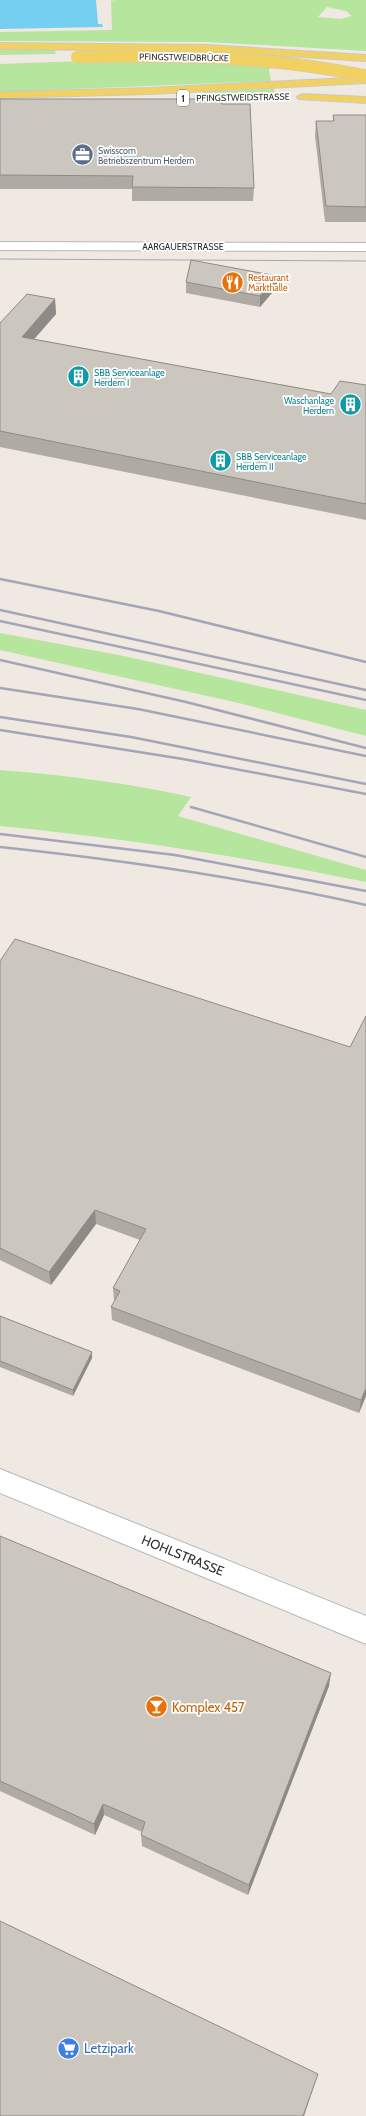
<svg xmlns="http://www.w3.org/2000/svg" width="366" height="2116" font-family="Cabin,sans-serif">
  <rect width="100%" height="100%" fill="#efe9e1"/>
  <!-- green -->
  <path fill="#b6e59e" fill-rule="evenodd" d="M 115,0 L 366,0 L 366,51 L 208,42 L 0,41 L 0,32 L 112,30 L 111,1 ZM 327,7 L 346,11 L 352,16 L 341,19 L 318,17 Z
    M 0,49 L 50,49 L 55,50 L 56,54 L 0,55 Z
    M 83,50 L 209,50 L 276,55 L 269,70 L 271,81 L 0,92 L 0,64 L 81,61 Z
    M 274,89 L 274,93 L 204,94 L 203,92 Z
    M 0,633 L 124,656 L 366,710 L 366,736 L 239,703 L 0,650 Z
    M 0,770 C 64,775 128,783 191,797 L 178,816 L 366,870 L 366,882 C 245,857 123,838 0,826 Z"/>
  <!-- water -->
  <path fill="#75cff0" d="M 0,0 L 96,0 L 98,24 L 102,24 L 103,27 L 0,29 Z"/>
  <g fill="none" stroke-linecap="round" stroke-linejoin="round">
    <defs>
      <path id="tertiary" d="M 0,242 L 366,243 L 366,251 L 0,250 Z
        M 0,1469 L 366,1616 L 366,1644 L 0,1493 Z"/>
      <path id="primary" d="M 0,43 L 208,45 L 366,55 L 366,61 L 208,51 L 0,49 Z
        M 366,77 L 366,83 L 150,94 L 0,98 L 0,92 L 150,88 Z
        M 303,94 L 366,97 L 366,103 L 299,99 L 297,97 Z"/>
    </defs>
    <!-- tertiary casing -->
    <use href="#tertiary" stroke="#b4b7c1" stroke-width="2"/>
    <!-- primary casing -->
    <use href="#primary" stroke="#c9c9c9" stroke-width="2"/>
    <!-- tertiary -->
    <use href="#tertiary" fill="#fff" fill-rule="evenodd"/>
    <!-- primary -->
    <use href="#primary" fill="#f2d163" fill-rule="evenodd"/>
    <!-- tram -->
    <path stroke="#a3a6b8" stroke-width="1" d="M 0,259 L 366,261"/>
    <!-- rail -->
    <path stroke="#a3a6b8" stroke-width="2.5" d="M 0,579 L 159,611 L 366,662
      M 0,610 L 366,690
      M 0,621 L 366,700
      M 0,660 L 186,702 L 366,748
      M 0,688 L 138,709 L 366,756
      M 0,717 L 131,737 L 366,784
      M 0,730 L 183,759 L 366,794
      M 191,807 L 366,857
      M 0,834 L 175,855 L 366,891
      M 0,847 C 123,860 245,878 366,905"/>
    <defs>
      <path id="primary-bridge" d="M 77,57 C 175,55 270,56 366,76"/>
    </defs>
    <!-- primary-bridge casing -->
    <use href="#primary-bridge" stroke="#c9c9c9" stroke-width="13" stroke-linecap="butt"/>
    <!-- primary-bridge -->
    <use href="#primary-bridge" stroke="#f2d163" stroke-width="12"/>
  </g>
  <!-- wall -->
  <path fill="#afaba4" d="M 0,99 L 222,104 L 254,188 L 253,201 L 132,201 L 132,189 L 0,189 Z
    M 333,115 L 366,115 L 366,222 L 325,222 L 315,136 L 316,121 L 333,121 Z
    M 186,282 L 277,287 L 260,307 L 186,293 Z
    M 55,299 L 56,314 L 34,339 L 331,394 L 366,385 L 366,520 L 0,447 L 0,323 Z
    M 0,961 L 350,1047 L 366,1016 L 366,1396 L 359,1413 L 112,1320 L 111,1307 L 115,1301 L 114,1301 L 113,1288 L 140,1240 L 96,1224 L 51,1285 L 0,1260 Z
    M 0,1316 L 92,1352 L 92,1358 L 73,1396 L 0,1367 Z
    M 0,1536 L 329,1686 L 248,1895 L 142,1846 L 141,1835 L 142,1832 L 104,1815 L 95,1835 L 0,1791 Z"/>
  <!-- shaded-wall -->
  <path fill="#8e8b86" d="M 277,276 L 277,287 L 260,307 L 260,296 Z
    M 55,299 L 56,314 L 23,352 L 22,337 Z
    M 95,1210 L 96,1224 L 51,1285 L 49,1272 Z
    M 92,1352 L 92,1358 L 73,1396 L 73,1390 Z
    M 366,1388 L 366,1396 L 359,1413 L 361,1400 Z
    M 331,1673 L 329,1686 L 248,1895 L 249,1885 Z
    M 103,1804 L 104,1815 L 95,1835 L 94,1824 Z
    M 318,2074 L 304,2116 L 303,2116 Z"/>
  <!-- building -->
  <path fill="#cbc7bf" stroke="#8e8b86" d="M 0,99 L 222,99 L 222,104 L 250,104 L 254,188 L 132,187 L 133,176 L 0,175 Z
    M 333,115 L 366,115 L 366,207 L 326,206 L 316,121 L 334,121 Z
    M 191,260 L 277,276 L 260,296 L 186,282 Z
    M 27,294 L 55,299 L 22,337 L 331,394 L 340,381 L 366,385 L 366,504 L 0,431 L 0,323 Z
    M 15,939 L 350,1047 L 366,1016 L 366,1388 L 361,1400 L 111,1307 L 120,1291 L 113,1288 L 146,1229 L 95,1210 L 49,1272 L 0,1248 L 0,961 Z
    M 0,1316 L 92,1352 L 73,1390 L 0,1361 Z
    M 0,1536 L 331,1673 L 249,1885 L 141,1835 L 145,1822 L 103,1804 L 94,1824 L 0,1781 Z
    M 0,1921 L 318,2074 L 303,2116 L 0,2116 Z"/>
  <!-- icons -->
  <defs>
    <symbol id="office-disc" viewBox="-11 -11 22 22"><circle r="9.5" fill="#5c6f8a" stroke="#fff"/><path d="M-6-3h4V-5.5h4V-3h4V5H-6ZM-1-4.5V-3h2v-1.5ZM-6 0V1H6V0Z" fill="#fff"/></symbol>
    <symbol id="restaurant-disc" viewBox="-11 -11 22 22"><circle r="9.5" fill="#e8710a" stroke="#fff"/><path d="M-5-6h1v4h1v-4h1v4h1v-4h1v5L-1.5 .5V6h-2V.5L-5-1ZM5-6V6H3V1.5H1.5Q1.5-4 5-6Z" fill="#fff"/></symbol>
    <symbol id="building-disc" viewBox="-11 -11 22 22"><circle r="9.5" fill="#0f9aa8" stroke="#fff"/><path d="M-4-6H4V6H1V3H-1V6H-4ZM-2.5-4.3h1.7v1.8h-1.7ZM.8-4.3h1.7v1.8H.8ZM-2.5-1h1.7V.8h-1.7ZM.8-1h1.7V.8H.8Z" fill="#fff"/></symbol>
    <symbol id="bar-disc" viewBox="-11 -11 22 22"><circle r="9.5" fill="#e8710a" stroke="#fff"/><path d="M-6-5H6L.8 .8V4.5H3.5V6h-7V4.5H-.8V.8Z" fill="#fff"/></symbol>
    <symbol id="supermarket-disc" viewBox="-11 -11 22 22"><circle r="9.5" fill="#3f7fe0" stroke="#fff"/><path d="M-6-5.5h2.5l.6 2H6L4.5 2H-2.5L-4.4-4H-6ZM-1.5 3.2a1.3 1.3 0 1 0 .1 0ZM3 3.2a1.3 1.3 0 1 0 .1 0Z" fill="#fff"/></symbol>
  </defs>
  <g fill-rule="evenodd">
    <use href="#office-disc" x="70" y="142" width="25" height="25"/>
    <use href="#restaurant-disc" x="220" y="270" width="25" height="25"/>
    <use href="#building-disc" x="66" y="364" width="25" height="25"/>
    <use href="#building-disc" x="338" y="392" width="25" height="25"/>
    <use href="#building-disc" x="208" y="448" width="25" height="25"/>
    <use href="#bar-disc" x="144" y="1694" width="25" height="25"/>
    <use href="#supermarket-disc" x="56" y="2036" width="25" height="25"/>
  </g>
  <g text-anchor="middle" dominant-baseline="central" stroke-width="3.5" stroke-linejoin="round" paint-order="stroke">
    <!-- far-street labels -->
    <g font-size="9" fill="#2e2e2e" stroke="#fff">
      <text transform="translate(184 57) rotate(1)">PFINGSTWEIDBRÜCKE</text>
      <text transform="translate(243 97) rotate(-1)">PFINGSTWEIDSTRASSE</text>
      <text x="183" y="246">AARGAUERSTRASSE</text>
    </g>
    <!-- far-service labels -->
    <g font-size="9" fill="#4e5e75" stroke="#fff" text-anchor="start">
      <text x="98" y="150">Swisscom<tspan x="98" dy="10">Betriebszentrum Herdern</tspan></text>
    </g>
    <!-- far-food labels -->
    <g font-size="9" fill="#c56008" stroke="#fff" text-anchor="start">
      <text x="248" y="277">Restaurant<tspan x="248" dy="10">Markthalle</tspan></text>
    </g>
    <!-- far-culture labels -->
    <g font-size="9" fill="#0d838f" stroke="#fff" text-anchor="start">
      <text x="94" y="372">SBB Serviceanlage<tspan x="94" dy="10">Herdern I</tspan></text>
      <text x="334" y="400" text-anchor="end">Waschanlage<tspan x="334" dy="10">Herdern</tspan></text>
      <text x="236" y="456">SBB Serviceanlage<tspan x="236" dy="10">Herdern II</tspan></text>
    </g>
    <!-- shield labels -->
    <rect fill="#fff" stroke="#6d6d6d" stroke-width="1" x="177" y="90" width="12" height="16" rx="3"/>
    <g font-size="10" font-weight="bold" fill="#2e2e2e">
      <text x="183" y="98">1</text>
    </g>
    <!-- near-street labels -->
    <g font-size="13" fill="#2e2e2e" stroke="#fff">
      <text transform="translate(183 1555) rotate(22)">HOHLSTRASSE</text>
    </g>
    <!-- near-food labels -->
    <g font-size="13" fill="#c56008" stroke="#fff" text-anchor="start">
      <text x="172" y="1707">Komplex 457</text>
    </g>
    <!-- near-shop labels -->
    <g font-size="13" fill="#366cbe" stroke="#fff" text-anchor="start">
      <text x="84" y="2048">Letzipark</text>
    </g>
  </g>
</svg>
